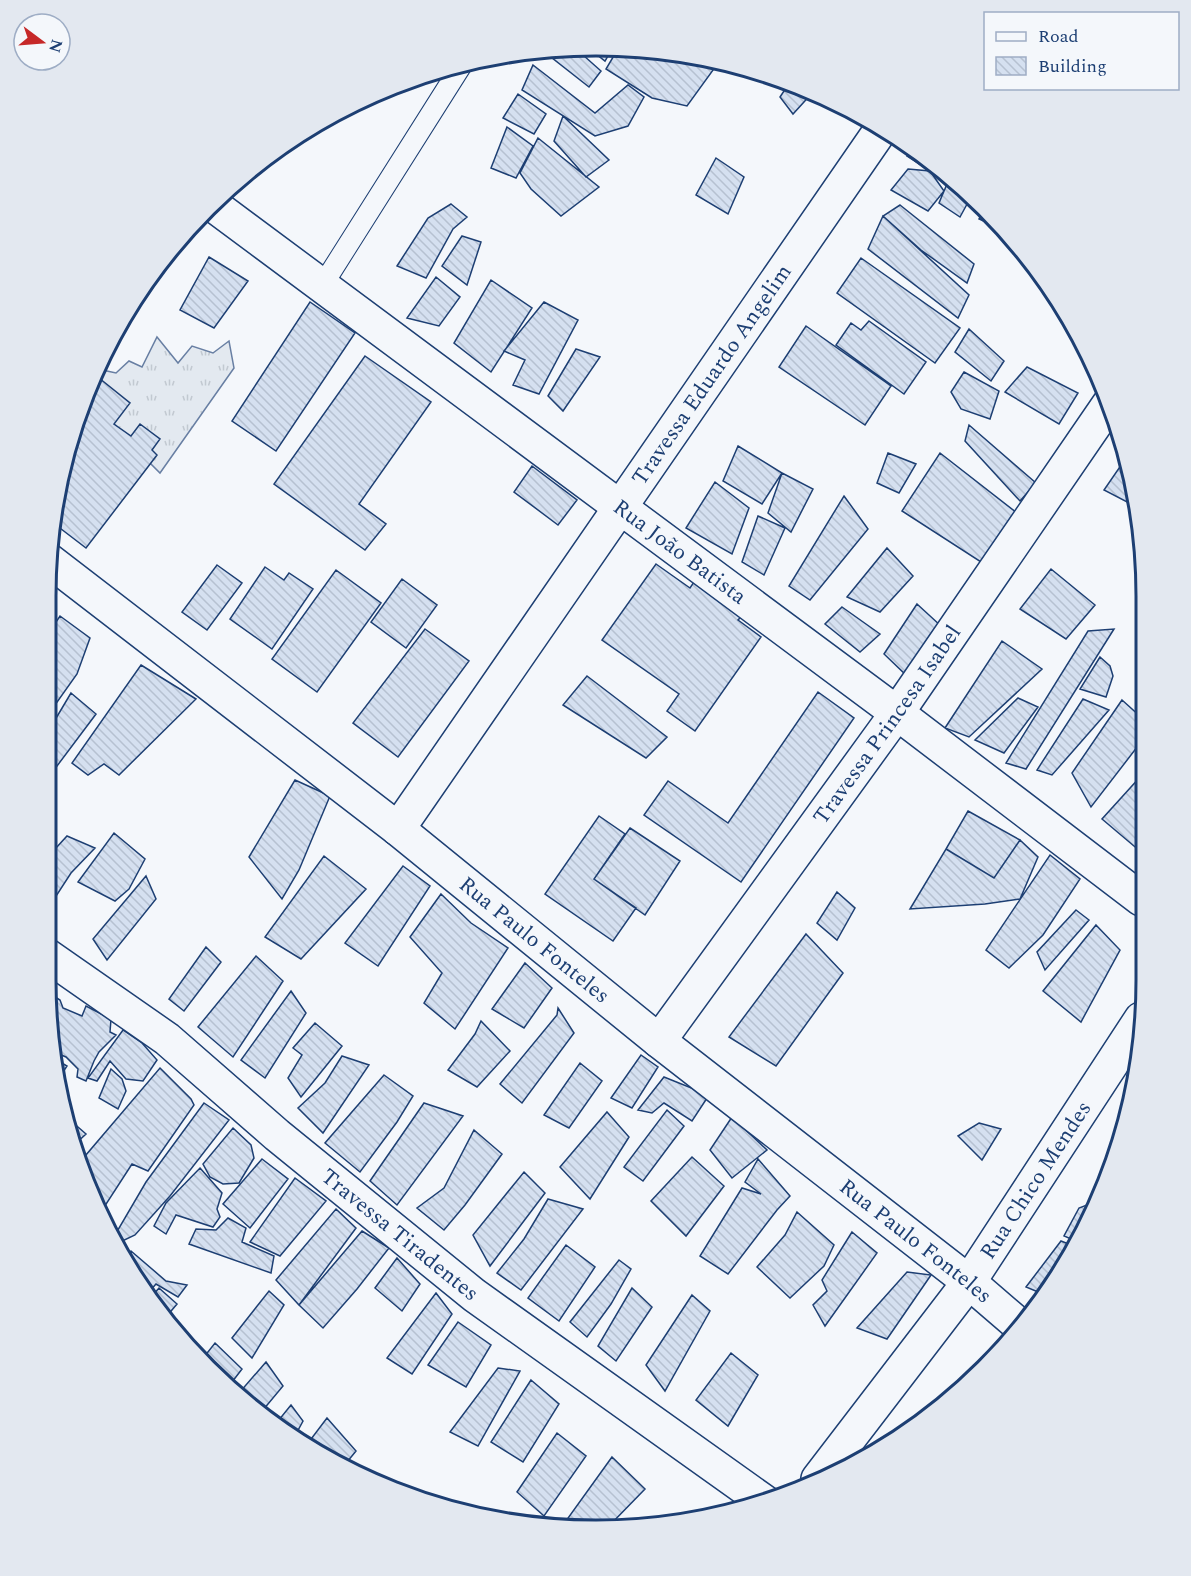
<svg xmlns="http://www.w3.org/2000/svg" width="1191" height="1576" font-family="Spectral,serif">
  <defs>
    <pattern id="grass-tufts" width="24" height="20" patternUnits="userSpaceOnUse" patternTransform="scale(1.5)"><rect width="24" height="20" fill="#e3e9f0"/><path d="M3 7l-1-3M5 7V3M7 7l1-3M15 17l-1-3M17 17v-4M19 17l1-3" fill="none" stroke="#c2c9d1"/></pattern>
    <pattern id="building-back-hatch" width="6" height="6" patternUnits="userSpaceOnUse" patternTransform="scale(1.5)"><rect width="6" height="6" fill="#d5e0f0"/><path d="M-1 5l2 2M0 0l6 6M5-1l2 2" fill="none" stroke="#b6c1d1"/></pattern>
  </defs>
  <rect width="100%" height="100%" fill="#f4f7fb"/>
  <!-- grass -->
  <path fill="url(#grass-tufts)" stroke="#687fa3" stroke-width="1.5" d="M 157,337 L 178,363 L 192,346 L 213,353 L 229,341 L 234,368 L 160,473 L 94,407 L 102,370 L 116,373 L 129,361 L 142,367 Z"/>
  <!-- building -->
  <path fill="url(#building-back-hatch)" stroke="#1d3f73" stroke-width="1.5" d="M 595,45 L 613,47 L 605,61 L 586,46 Z
    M 574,47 L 601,71 L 589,87 L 542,50 Z
    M 619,47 L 702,55 L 716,66 L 687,106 L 652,98 L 606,69 Z
    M 533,65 L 595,113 L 628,85 L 644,97 L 628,126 L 595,136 L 522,90 Z
    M 790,82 L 806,87 L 814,91 L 793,114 L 780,97 Z
    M 518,94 L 546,114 L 534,134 L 503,118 Z
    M 821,95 L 857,114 L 855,117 L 818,100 Z
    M 563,116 L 609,160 L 586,177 L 554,141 Z
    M 507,127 L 533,146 L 516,178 L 491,168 Z
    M 538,138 L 599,187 L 561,216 L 531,189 L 520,173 Z
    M 913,147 L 934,165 L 930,171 L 907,156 Z
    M 716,158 L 744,177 L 728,214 L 696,195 Z
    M 908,169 L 930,171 L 944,191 L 928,211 L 891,190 Z
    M 950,177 L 972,195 L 960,217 L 939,203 Z
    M 451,204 L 467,217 L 453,229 L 426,278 L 397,266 L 428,218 Z
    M 900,205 L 974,264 L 967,283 L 921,250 L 883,216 Z
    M 986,207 L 1005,231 L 979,219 Z
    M 883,216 L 969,295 L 958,318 L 868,249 Z
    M 462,236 L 481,242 L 467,285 L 442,266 Z
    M 209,257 L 248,281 L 214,328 L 180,310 Z
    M 861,258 L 960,328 L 935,363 L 837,293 Z
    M 436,277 L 460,297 L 439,326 L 407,318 Z
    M 491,280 L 532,308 L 491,372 L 454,343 Z
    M 310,302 L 355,333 L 276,451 L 232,421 Z
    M 544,302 L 578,320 L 539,394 L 513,385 L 525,360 L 504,351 Z
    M 869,321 L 926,362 L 904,394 L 836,345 L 851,323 L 861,330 Z
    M 806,326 L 891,386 L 865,425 L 779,367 Z
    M 969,329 L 1004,361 L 991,381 L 955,352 Z
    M 576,349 L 600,357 L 563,411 L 548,396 Z
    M 365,356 L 431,402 L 359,504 L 386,524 L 365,550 L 274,484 Z
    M 1027,367 L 1078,393 L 1059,424 L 1005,392 Z
    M 964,372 L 999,391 L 990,419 L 961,409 L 951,392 Z
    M 94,374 L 130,403 L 114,424 L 131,436 L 140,424 L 160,439 L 152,450 L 157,455 L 86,548 L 52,522 L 64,453 Z
    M 969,425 L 1036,483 L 1020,501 L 965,441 Z
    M 738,446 L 782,473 L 762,504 L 723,481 Z
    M 888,453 L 916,464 L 899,493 L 877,483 Z
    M 940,453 L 1017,513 L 981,562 L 902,511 Z
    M 1126,458 L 1134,490 L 1129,503 L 1104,490 Z
    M 532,466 L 577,500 L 558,525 L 514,492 Z
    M 782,473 L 813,489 L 791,532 L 768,513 Z
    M 715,482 L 749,508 L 732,554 L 686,528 Z
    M 844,496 L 868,529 L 810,600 L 789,586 Z
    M 758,516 L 785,528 L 764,575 L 742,562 Z
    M 887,548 L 913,576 L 880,612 L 847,597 Z
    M 656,564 L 690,588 L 696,579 L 744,614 L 738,620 L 761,637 L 695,731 L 667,711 L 679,694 L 602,640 Z
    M 217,565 L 242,583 L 207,630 L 182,612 Z
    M 265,567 L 284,580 L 289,573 L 313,589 L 272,649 L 230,619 Z
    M 1051,569 L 1095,605 L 1066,639 L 1020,609 Z
    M 336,570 L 381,603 L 317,692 L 272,659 Z
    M 402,579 L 437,605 L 406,648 L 371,622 Z
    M 917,604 L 941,626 L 905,674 L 884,654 Z
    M 842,607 L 880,634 L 860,652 L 825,624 Z
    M 60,616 L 90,638 L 77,674 L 55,705 L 46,699 L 46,637 Z
    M 425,629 L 469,661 L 398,757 L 353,723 Z
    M 1114,629 L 1026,769 L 1006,763 L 1088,631 Z
    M 1002,641 L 1042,669 L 969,737 L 945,728 Z
    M 1100,657 L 1110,666 L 1113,676 L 1106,697 L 1080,689 Z
    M 141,665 L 196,699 L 119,775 L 104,764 L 88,775 L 72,763 Z
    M 587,676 L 667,737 L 646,758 L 563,705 Z
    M 818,692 L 854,718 L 741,882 L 644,815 L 668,781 L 728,823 Z
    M 71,693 L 96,714 L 48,778 L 46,776 L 46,735 Z
    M 1018,698 L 1038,707 L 1004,753 L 975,740 Z
    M 1083,699 L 1109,710 L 1052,775 L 1037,770 Z
    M 1122,700 L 1141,717 L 1141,742 L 1091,807 L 1072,773 Z
    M 1141,776 L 1141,852 L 1102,819 Z
    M 295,780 L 330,796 L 299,870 L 282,899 L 249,857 Z
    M 968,811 L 1020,840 L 994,878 L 946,849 Z
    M 599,816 L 625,834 L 594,879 L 636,908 L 613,941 L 545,894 Z
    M 630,828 L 680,861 L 645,915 L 594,879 Z
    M 114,833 L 145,859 L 129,889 L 115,901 L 78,882 Z
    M 67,836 L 95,848 L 71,873 L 49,907 L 45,904 L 45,860 Z
    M 1020,840 L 1038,857 L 1020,899 L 985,904 L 910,909 L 946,849 L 994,878 Z
    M 1050,855 L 1080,879 L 1043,935 L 1009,968 L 986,950 Z
    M 324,856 L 366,889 L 301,959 L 265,937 Z
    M 403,866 L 430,886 L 378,966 L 345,943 Z
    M 146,876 L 156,899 L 107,960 L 93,939 Z
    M 837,892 L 855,908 L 837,940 L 817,923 Z
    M 441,894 L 471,923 L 508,948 L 455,1029 L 424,1003 L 442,973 L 410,937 Z
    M 1076,910 L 1089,920 L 1045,970 L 1037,952 Z
    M 1096,925 L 1120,950 L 1081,1022 L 1043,991 Z
    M 806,934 L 843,973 L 776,1066 L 729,1037 Z
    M 206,947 L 221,962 L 184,1011 L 169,999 Z
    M 256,956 L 283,981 L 233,1057 L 198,1027 Z
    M 525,963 L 552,988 L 524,1028 L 492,1009 Z
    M 291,991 L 306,1013 L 265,1078 L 241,1060 Z
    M 52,995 L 60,1000 L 63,1008 L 82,1016 L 86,1006 L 111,1019 L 110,1032 L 116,1035 L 99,1052 L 94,1061 L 86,1081 L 77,1077 L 78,1069 L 66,1057 L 54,1052 L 51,1024 L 53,1019 L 50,1017 L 48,1004 Z
    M 558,1008 L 574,1033 L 522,1103 L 500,1084 L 557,1015 Z
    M 481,1021 L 510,1051 L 477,1087 L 448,1070 L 475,1034 Z
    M 315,1023 L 342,1046 L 301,1097 L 288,1078 L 302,1055 L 293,1048 Z
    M 123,1030 L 142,1043 L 157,1060 L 143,1081 L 126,1079 L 110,1061 L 97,1081 L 88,1078 Z
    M 641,1055 L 658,1067 L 632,1108 L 611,1098 Z
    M 342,1056 L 369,1065 L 323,1133 L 298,1108 L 325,1083 Z
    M 55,1059 L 67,1066 L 58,1080 Z
    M 580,1063 L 602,1081 L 569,1128 L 544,1115 Z
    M 160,1068 L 191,1099 L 194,1105 L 148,1171 L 132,1164 L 101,1212 L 80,1162 Z
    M 111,1069 L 122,1079 L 126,1091 L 118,1109 L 99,1098 Z
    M 384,1075 L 413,1096 L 397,1122 L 360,1172 L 325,1143 Z
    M 664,1077 L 709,1095 L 692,1121 L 664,1103 L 652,1113 L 638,1110 Z
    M 204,1103 L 229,1120 L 170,1196 L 135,1235 L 114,1245 L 112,1240 L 146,1182 Z
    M 424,1103 L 463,1116 L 397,1205 L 370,1181 Z
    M 667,1110 L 684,1126 L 643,1181 L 624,1167 Z
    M 607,1112 L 629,1137 L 590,1199 L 560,1167 Z
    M 63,1114 L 86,1134 L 73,1146 L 64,1123 Z
    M 732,1117 L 767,1150 L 732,1178 L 710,1150 Z
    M 979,1123 L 1001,1129 L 982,1160 L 958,1136 Z
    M 233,1128 L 251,1145 L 254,1158 L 239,1183 L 223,1184 L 210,1177 L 203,1164 Z
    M 474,1130 L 502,1154 L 465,1205 L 444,1230 L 417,1208 L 444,1188 Z
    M 692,1157 L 724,1186 L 686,1236 L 651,1201 Z
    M 262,1159 L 288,1179 L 250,1228 L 223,1204 Z
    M 758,1159 L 790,1196 L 777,1210 L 728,1274 L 700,1256 L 742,1188 L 761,1194 L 745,1182 Z
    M 200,1168 L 222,1193 L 217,1209 L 220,1217 L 213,1227 L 176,1215 L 166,1234 L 154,1226 L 166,1203 Z
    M 524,1172 L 545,1193 L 490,1266 L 473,1235 Z
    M 295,1178 L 326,1201 L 280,1256 L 250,1242 Z
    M 548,1199 L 583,1209 L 521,1290 L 497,1273 L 524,1239 Z
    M 1097,1201 L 1078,1242 L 1064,1236 L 1079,1208 Z
    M 336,1209 L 356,1228 L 299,1305 L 276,1280 Z
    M 797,1212 L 834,1245 L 824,1266 L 790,1298 L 757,1267 L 785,1235 Z
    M 228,1218 L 246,1228 L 242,1242 L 274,1256 L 271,1273 L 189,1244 L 196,1229 L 216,1230 Z
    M 362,1231 L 389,1248 L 357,1289 L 323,1328 L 299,1305 Z
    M 852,1232 L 877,1253 L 825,1326 L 813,1305 L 827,1291 L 822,1280 Z
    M 1061,1241 L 1076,1247 L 1072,1256 L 1043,1294 L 1026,1287 Z
    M 566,1245 L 595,1267 L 559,1321 L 528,1298 Z
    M 131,1251 L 166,1281 L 187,1285 L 178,1297 L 156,1284 L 148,1293 L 123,1262 Z
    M 397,1258 L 420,1284 L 402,1311 L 375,1288 Z
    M 619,1260 L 631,1269 L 611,1304 L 587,1337 L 570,1322 Z
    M 907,1272 L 931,1275 L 887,1339 L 857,1328 Z
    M 159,1288 L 177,1304 L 166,1317 L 151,1297 Z
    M 632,1288 L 652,1307 L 616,1361 L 598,1346 Z
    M 269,1291 L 284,1305 L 252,1358 L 232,1338 Z
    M 436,1293 L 452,1314 L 412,1374 L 387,1358 Z
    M 692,1295 L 710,1311 L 665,1391 L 646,1365 Z
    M 458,1322 L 491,1345 L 466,1387 L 428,1365 Z
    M 215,1343 L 242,1369 L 229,1386 L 206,1370 L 200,1362 Z
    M 731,1353 L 758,1375 L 728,1426 L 696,1400 Z
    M 266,1362 L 283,1386 L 263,1410 L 239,1393 Z
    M 498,1368 L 520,1371 L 478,1446 L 450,1432 Z
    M 531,1380 L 559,1404 L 523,1462 L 491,1442 Z
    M 291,1405 L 303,1421 L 296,1434 L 278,1421 Z
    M 327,1418 L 356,1451 L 343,1467 L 308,1443 Z
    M 557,1433 L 586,1456 L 544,1516 L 517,1492 Z
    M 612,1457 L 645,1489 L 607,1528 L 563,1525 Z"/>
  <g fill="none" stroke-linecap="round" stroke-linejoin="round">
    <defs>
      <path id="lane" d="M 322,286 L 463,63"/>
      <g id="street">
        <path id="s1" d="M 216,207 L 897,713 L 1141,899"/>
        <path id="s2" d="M 46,558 L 398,829 L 659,1041 L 969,1282 L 1019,1325"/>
        <path id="s3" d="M 398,829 L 882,128"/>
        <path id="s4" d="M 45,954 L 167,1039 L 277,1135 L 474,1295 L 766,1503"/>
        <path id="s5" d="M 659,1041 L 897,713 L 1109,404"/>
        <path id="s6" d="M 818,1479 L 969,1282 L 1141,1019"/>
      </g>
    </defs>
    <!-- lane casing -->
    <use href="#lane" stroke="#1d3f73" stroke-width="22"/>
    <!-- street casing -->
    <use href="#street" stroke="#1d3f73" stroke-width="36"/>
    <!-- lane -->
    <use href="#lane" stroke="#f4f7fb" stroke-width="20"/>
    <!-- street -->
    <use href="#street" stroke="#f4f7fb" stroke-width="33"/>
  </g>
  <g text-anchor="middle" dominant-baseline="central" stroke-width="4.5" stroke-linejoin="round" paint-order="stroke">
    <!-- street labels -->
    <g font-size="22" fill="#1d3f73" stroke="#f4f7fb">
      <text stroke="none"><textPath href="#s3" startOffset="552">Travessa Eduardo Angelim</textPath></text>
      <text stroke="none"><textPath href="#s1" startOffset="578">Rua João Batista</textPath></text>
      <text stroke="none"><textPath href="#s5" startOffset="390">Travessa Princesa Isabel</textPath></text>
      <text stroke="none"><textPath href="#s2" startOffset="620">Rua Paulo Fonteles</textPath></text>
      <text stroke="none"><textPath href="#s6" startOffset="370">Rua Chico Mendes</textPath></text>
      <text stroke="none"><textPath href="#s4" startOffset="453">Travessa Tiradentes</textPath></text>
      <text stroke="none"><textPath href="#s2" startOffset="1106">Rua Paulo Fonteles</textPath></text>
    </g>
  </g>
  <!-- crop -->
  <path d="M0 0H1191V1576H0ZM596 56H596A540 540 0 0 1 1136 596V980A540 540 0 0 1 596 1520H596A540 540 0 0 1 56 980V596A540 540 0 0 1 596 56Z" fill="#e3e8f0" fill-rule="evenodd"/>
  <path fill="none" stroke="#1d3f73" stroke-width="3" d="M596 56H596A540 540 0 0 1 1136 596V980A540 540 0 0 1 596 1520H596A540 540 0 0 1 56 980V596A540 540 0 0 1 596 56Z"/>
  <!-- legend -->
  <rect x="984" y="12" width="195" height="78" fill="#f4f7fb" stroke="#9eadc5" stroke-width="1.5"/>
  <rect x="996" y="32" width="30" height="9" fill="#f4f7fb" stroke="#9eadc5" stroke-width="1.5"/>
  <text x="1038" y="42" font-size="18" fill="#1d3f73">Road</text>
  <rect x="996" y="57" width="30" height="18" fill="url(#building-back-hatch)" stroke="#9eadc5" stroke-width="1.5"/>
  <text x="1038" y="72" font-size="18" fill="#1d3f73">Building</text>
  <!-- north arrow -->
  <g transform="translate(42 42) rotate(106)"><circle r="28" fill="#f4f7fb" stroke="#9eadc5" stroke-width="1.5"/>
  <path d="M0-4.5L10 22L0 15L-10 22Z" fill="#c62828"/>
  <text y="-9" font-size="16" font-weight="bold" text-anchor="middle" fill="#1d3f73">N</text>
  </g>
</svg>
